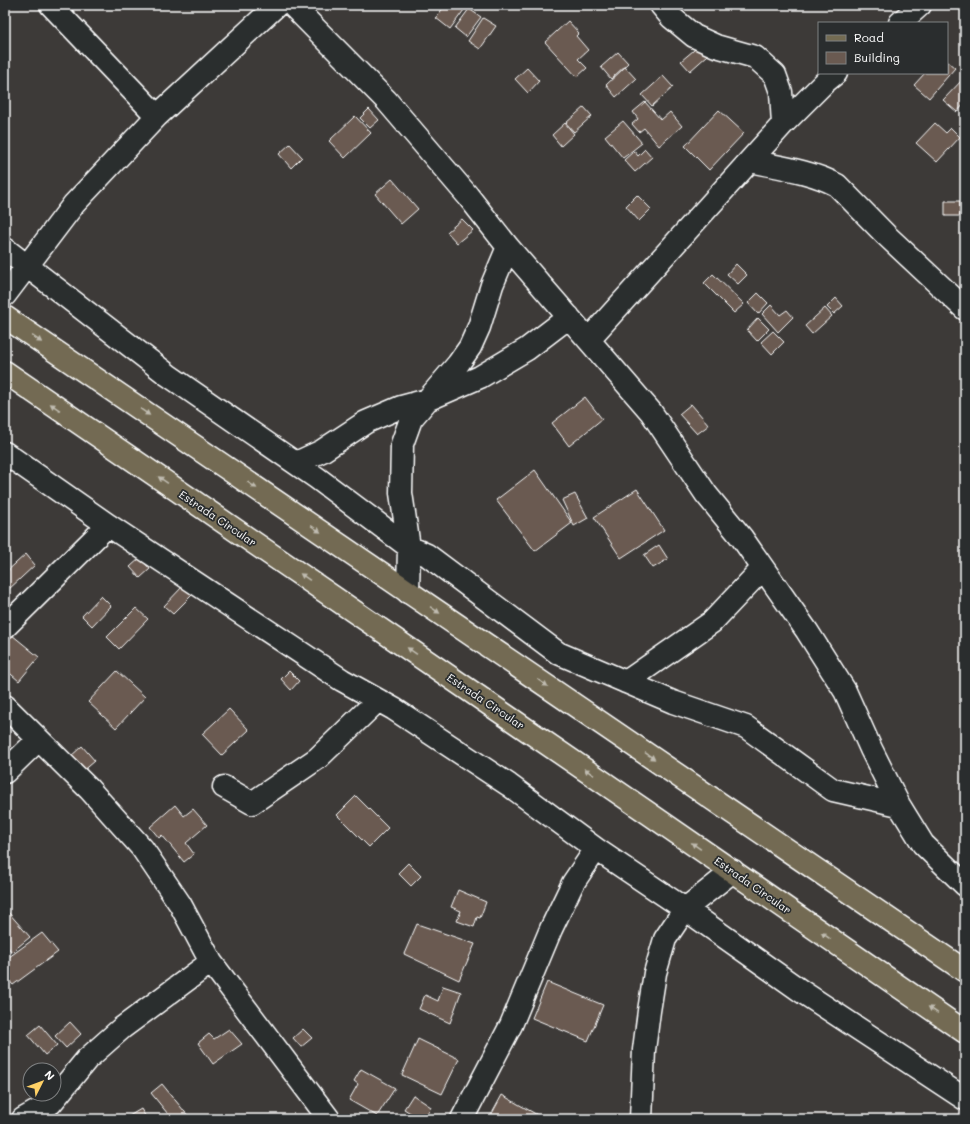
<svg xmlns="http://www.w3.org/2000/svg" width="970" height="1124" font-family="Mali,sans-serif">
  <rect width="100%" height="100%" fill="#3d3a38"/>
  <filter id="ink" filterUnits="userSpaceOnUse"><feTurbulence type="fractalNoise" baseFrequency=".025" numOctaves="2"/><feDisplacementMap in="SourceGraphic" scale="8" xChannelSelector="R" yChannelSelector="G"/><feConvolveMatrix kernelMatrix="1 2 1 2 8 2 1 2 1" color-interpolation-filters="sRGB"/></filter>
  <g filter="url(#ink)">
    <!-- building -->
    <path fill="#6a5a51" stroke="#fff" d="M 445,5 L 457,5 L 464,10 L 450,29 L 436,18 Z
      M 469,9 L 481,17 L 466,37 L 455,28 Z
      M 483,18 L 496,26 L 480,49 L 468,41 Z
      M 568,21 L 579,33 L 576,36 L 588,50 L 578,59 L 587,68 L 577,77 L 545,42 Z
      M 700,45 L 708,55 L 690,71 L 681,61 Z
      M 618,52 L 628,63 L 611,79 L 601,67 Z
      M 947,61 L 955,68 L 929,98 L 914,85 L 925,73 L 947,73 Z
      M 625,67 L 636,79 L 616,97 L 606,85 Z
      M 527,68 L 539,81 L 528,93 L 515,79 Z
      M 663,76 L 673,87 L 652,106 L 642,95 Z
      M 965,77 L 965,103 L 957,112 L 943,100 Z
      M 645,102 L 661,120 L 670,112 L 682,126 L 659,146 L 644,128 L 639,132 L 632,124 L 638,119 L 633,112 Z
      M 584,107 L 592,116 L 574,132 L 566,123 Z
      M 369,109 L 379,120 L 370,128 L 360,118 Z
      M 719,110 L 744,133 L 709,170 L 685,146 Z
      M 355,116 L 371,133 L 345,158 L 329,141 Z
      M 623,121 L 642,143 L 623,158 L 605,136 Z
      M 565,123 L 574,134 L 561,146 L 552,135 Z
      M 935,123 L 946,133 L 951,128 L 960,137 L 937,162 L 916,143 Z
      M 290,144 L 302,157 L 291,168 L 279,154 Z
      M 645,149 L 652,157 L 635,172 L 624,160 L 634,151 L 638,156 Z
      M 392,179 L 418,209 L 401,224 L 375,194 Z
      M 637,195 L 651,209 L 639,221 L 626,206 Z
      M 945,201 L 960,201 L 960,216 L 945,216 Z
      M 462,219 L 473,230 L 457,243 L 447,232 Z
      M 736,264 L 747,275 L 738,284 L 727,274 Z
      M 713,274 L 744,304 L 734,313 L 704,283 Z
      M 758,293 L 768,303 L 758,314 L 748,303 Z
      M 836,298 L 843,306 L 834,314 L 827,307 Z
      M 771,305 L 780,315 L 787,310 L 793,317 L 778,332 L 762,314 Z
      M 825,308 L 832,316 L 812,334 L 805,326 Z
      M 758,318 L 769,329 L 757,341 L 747,330 Z
      M 773,331 L 784,342 L 772,354 L 761,342 Z
      M 585,397 L 602,419 L 569,446 L 552,423 Z
      M 691,404 L 709,425 L 697,434 L 679,414 Z
      M 535,470 L 572,523 L 535,551 L 496,500 Z
      M 637,489 L 664,530 L 621,558 L 594,517 Z
      M 575,494 L 588,518 L 574,526 L 562,500 Z
      M 659,545 L 668,559 L 653,568 L 644,555 Z
      M 26,554 L 35,565 L 8,590 L 5,587 L 5,573 Z
      M 140,558 L 150,569 L 140,578 L 130,567 Z
      M 184,585 L 193,594 L 173,614 L 164,606 Z
      M 101,596 L 111,606 L 92,626 L 82,616 Z
      M 136,608 L 148,619 L 119,649 L 107,637 Z
      M 12,635 L 39,657 L 19,681 L 5,669 L 5,644 Z
      M 117,671 L 145,697 L 116,728 L 88,702 Z
      M 289,671 L 299,681 L 291,690 L 281,679 Z
      M 229,709 L 249,730 L 222,755 L 202,734 Z
      M 82,746 L 95,761 L 82,772 L 69,758 Z
      M 356,796 L 388,828 L 369,847 L 337,815 Z
      M 175,805 L 184,816 L 193,809 L 207,825 L 186,843 L 194,854 L 184,862 L 162,835 L 159,838 L 150,827 Z
      M 408,863 L 421,876 L 411,886 L 398,873 Z
      M 458,890 L 486,902 L 480,918 L 477,917 L 474,927 L 457,921 L 461,911 L 451,907 Z
      M 8,912 L 30,937 L 12,952 L 5,944 L 5,915 Z
      M 417,924 L 475,944 L 459,980 L 404,954 Z
      M 42,933 L 58,952 L 13,985 L 5,976 L 5,960 Z
      M 547,982 L 603,1005 L 588,1041 L 532,1018 Z
      M 443,986 L 461,992 L 450,1023 L 419,1009 L 425,995 L 438,1001 Z
      M 70,1022 L 81,1034 L 66,1048 L 55,1036 Z
      M 40,1025 L 57,1045 L 45,1055 L 28,1035 Z
      M 229,1029 L 242,1044 L 213,1064 L 198,1043 L 209,1034 L 214,1039 Z
      M 303,1029 L 312,1038 L 301,1047 L 293,1038 Z
      M 418,1039 L 459,1059 L 442,1094 L 402,1075 Z
      M 361,1069 L 395,1088 L 377,1116 L 349,1100 L 358,1084 L 354,1081 Z
      M 162,1084 L 189,1117 L 186,1119 L 172,1119 L 151,1093 Z
      M 413,1095 L 431,1107 L 424,1119 L 420,1119 L 404,1109 Z
      M 502,1095 L 541,1117 L 540,1119 L 489,1119 Z
      M 141,1109 L 147,1119 L 124,1119 Z"/>
    <g fill="none" stroke-linecap="round" stroke-linejoin="round">
      <defs>
        <path id="street" d="M 51,5 L 157,116
          M 292,5 L 386,100 L 468,196 L 508,247 L 651,412 L 706,494 L 742,538 L 807,631 L 845,691 L 871,749 L 899,805 L 923,844 L 965,885
          M 661,5 L 671,17 L 694,36 L 716,46 L 755,57 L 775,75 L 781,92 L 783,124
          M 900,23 L 920,5
          M 750,161 C 778,167 811,171 837,185 L 886,235 L 965,309
          M 5,249 L 168,375 L 317,478 L 409,547 L 427,555 L 558,653 L 673,702 L 746,727 L 833,790 L 899,805
          M 5,295 L 74,204 L 157,116 L 277,5
          M 589,339 L 783,124 L 825,82 L 836,73
          M 5,453 L 108,525 L 342,680 L 394,709 L 509,785 L 596,849 L 685,909 L 801,991 L 965,1099
          M 296,463 L 322,451 L 366,422 L 401,407 L 427,400 L 480,377 L 527,349 L 569,317
          M 408,592 L 409,547 L 401,493 L 402,444 L 411,419 L 458,364 L 470,347 L 479,327 L 492,285 L 508,247
          M 5,627 L 108,525
          M 626,682 L 712,622 L 763,568
          M 5,706 L 89,789 L 142,848 L 180,904 L 211,962 L 329,1119
          M 5,772 L 38,740
          M 224,787 L 252,803 L 318,758 L 378,700
          M 23,1119 L 51,1103 L 87,1059 L 122,1028 L 211,962
          M 462,1119 L 511,1025 L 551,929 L 573,883 L 596,849
          M 641,1119 L 644,1050 L 649,1011 L 655,973 L 665,939 L 685,909 L 733,871"/>
        <path id="primary" d="M 5,317 L 965,971
          M 5,372 L 651,815 L 965,1032"/>
      </defs>
      <!-- street casing -->
      <use href="#street" stroke="#fff" stroke-width="25"/>
      <!-- primary casing -->
      <use href="#primary" stroke="#fff" stroke-width="25"/>
      <!-- street -->
      <use href="#street" stroke="#2a2d2e" stroke-width="22"/>
      <!-- primary -->
      <use href="#primary" stroke="#736b52" stroke-width="22"/>
    </g>
    <!-- one-way arrows -->
    <defs><path id="oneway-solid" d="M-6-.8H1V-3.2L6.5 0L1 3.2V.8H-6Z"/></defs>
    <g fill="#c0bcb1">
      <use href="#oneway-solid" transform="translate(37 339) rotate(34)"/>
      <use href="#oneway-solid" transform="translate(55 407) rotate(-146)"/>
      <use href="#oneway-solid" transform="translate(145 412) rotate(34)"/>
      <use href="#oneway-solid" transform="translate(163 480) rotate(-146)"/>
      <use href="#oneway-solid" transform="translate(252 485) rotate(34)"/>
      <use href="#oneway-solid" transform="translate(316 529) rotate(34)"/>
      <use href="#oneway-solid" transform="translate(305 577) rotate(-146)"/>
      <use href="#oneway-solid" transform="translate(435 610) rotate(34)"/>
      <use href="#oneway-solid" transform="translate(412 651) rotate(-146)"/>
      <use href="#oneway-solid" transform="translate(543 683) rotate(34)"/>
      <use href="#oneway-solid" transform="translate(650 756) rotate(34)"/>
      <use href="#oneway-solid" transform="translate(589 772) rotate(-146)"/>
      <use href="#oneway-solid" transform="translate(696 846) rotate(-145)"/>
      <use href="#oneway-solid" transform="translate(826 936) rotate(-145)"/>
      <use href="#oneway-solid" transform="translate(933 1010) rotate(-145)"/>
    </g>
  </g>
  <g text-anchor="middle" dominant-baseline="central" stroke-width="3.5" stroke-linejoin="round" paint-order="stroke">
    <!-- street labels -->
    <g font-size="11" fill="#fff" stroke="#2a2d2e">
      <text transform="translate(218 518) rotate(34)">Estrada Circular</text>
      <text transform="translate(486 701) rotate(34)">Estrada Circular</text>
      <text transform="translate(753 885) rotate(35)">Estrada Circular</text>
    </g>
  </g>
  <!-- margin -->
  <rect width="970" height="1124" fill="none" stroke="#2a2d2e" stroke-width="20"/>
  <rect x="10" y="10" width="950" height="1104" fill="none" stroke="#fff" stroke-width="1.5" filter="url(#ink)"/>
  <!-- legend -->
  <rect x="818" y="22" width="130" height="52" fill="#2a2d2e" stroke="#7f8182"/>
  <rect x="826" y="35" width="20" height="6" fill="#736b52" stroke="#7f8182"/>
  <text x="854" y="42" font-size="12" fill="#ffffff">Road</text>
  <rect x="826" y="52" width="20" height="12" fill="#6a5a51" stroke="#7f8182"/>
  <text x="854" y="62" font-size="12" fill="#ffffff">Building</text>
  <!-- north arrow -->
  <g transform="translate(42 1082) rotate(48)"><circle r="19" fill="#2a2d2e" stroke="#7f8182"/>
  <path d="M0-3L7 15L0 10L-7 15Z" fill="#ffd166"/>
  <text y="-6" font-size="11" font-weight="bold" text-anchor="middle" fill="#ffffff">N</text>
  </g>
</svg>
